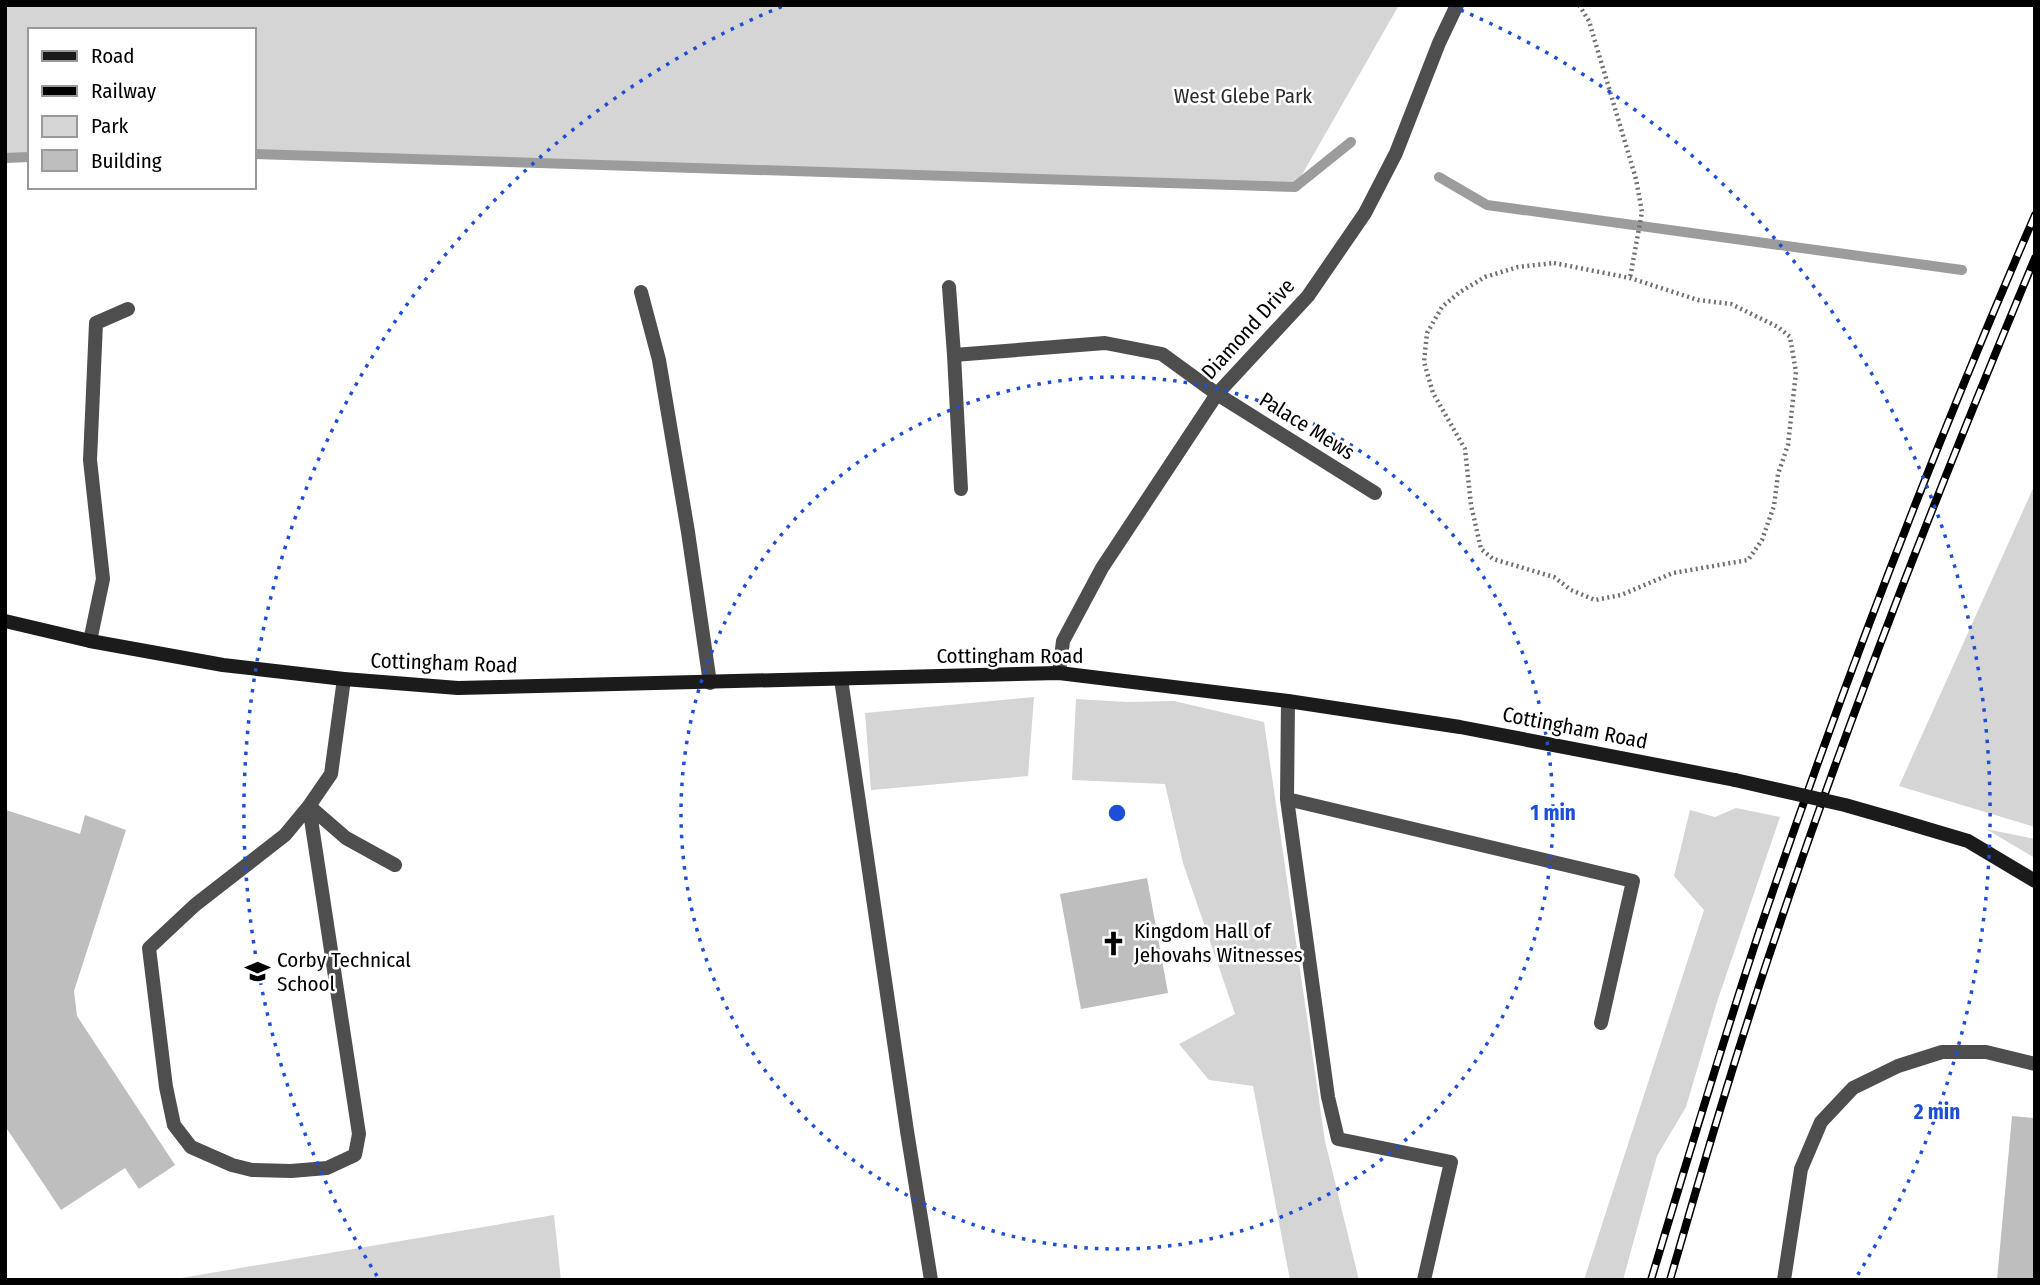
<svg xmlns="http://www.w3.org/2000/svg" width="2040" height="1285" font-family="'Fira Sans Condensed',sans-serif">
  <rect width="100%" height="100%" fill="#fff"/>
  <!-- green -->
  <path fill="#d5d5d5" d="M 5,5 L 1399,5 L 1295,187 L 254,154 L 254,30 L 30,30 L 30,157 L 5,158 Z
    M 2035,484 L 2035,827 L 1899,786 Z
    M 1034,697 L 1028,776 L 871,790 L 865,713 Z
    M 1076,699 L 1127,702 L 1174,701 L 1264,722 L 1325,1141 L 1359,1280 L 1290,1280 L 1253,1086 L 1209,1080 L 1179,1044 L 1235,1014 L 1183,863 L 1165,784 L 1072,780 Z
    M 1736,808 L 1780,817 L 1717,1002 L 1686,1107 L 1657,1156 L 1623,1280 L 1584,1280 L 1704,910 L 1674,876 L 1690,810 L 1715,817 Z
    M 1986,829 L 2035,839 L 2035,858 Z
    M 554,1215 L 561,1280 L 169,1280 Z"/>
  <g fill="none" stroke-linecap="round" stroke-linejoin="round">
    <!-- stream -->
    <path stroke="#9c9c9c" stroke-width="10" d="M 254,154 L 1295,187 L 1351,142
      M 5,158 L 30,157
      M 1439,177 L 1487,205 L 1962,270"/>
  </g>
  <!-- building -->
  <path fill="#bebebe" d="M 6,810 L 80,834 L 85,815 L 126,830 L 74,991 L 77,1016 L 175,1165 L 139,1189 L 125,1168 L 61,1210 L 5,1126 Z
    M 1147,878 L 1168,993 L 1081,1009 L 1060,894 Z
    M 2012,1116 L 2035,1118 L 2035,1280 L 1997,1280 Z"/>
  <g fill="none" stroke-linecap="round" stroke-linejoin="round">
    <!-- path -->
    <path stroke="#707070" stroke-width="4.5" stroke-dasharray="2 3.5" stroke-linecap="butt" d="M 1579,5 L 1589,21 L 1636,179 L 1642,212 L 1630,278
      M 1554,263 L 1630,278 L 1698,300 L 1731,304 L 1778,327 L 1790,337 L 1796,372 L 1788,445 L 1778,474 L 1774,506 L 1762,540 L 1748,560 L 1673,573 L 1621,595 L 1595,600 L 1571,590 L 1554,577 L 1493,559 L 1481,549 L 1471,505 L 1465,449 L 1433,393 L 1424,362 L 1427,333 L 1442,307 L 1460,292 L 1485,277 L 1518,267 Z"/>
    <!-- lane -->
    <path stroke="#4e4e4e" stroke-width="14" d="M 641,292 L 659,360 L 688,532 L 710,683
      M 1217,394 L 1375,493
      M 90,641 L 103,579 L 90,460 L 96,323 L 128,309
      M 841,679 L 907,1131 L 931,1280
      M 1288,701 L 1287,799 L 1328,1097 L 1338,1139 L 1451,1162 L 1424,1280
      M 1287,799 L 1633,881 L 1601,1023
      M 309,806 L 359,1134 L 355,1155 L 327,1168 L 291,1171 L 252,1170 L 232,1165 L 191,1147 L 174,1125 L 166,1087 L 149,948 L 195,905 L 285,835 L 309,806 L 331,774 L 344,679
      M 309,806 L 346,838 L 395,865
      M 1784,1280 L 1801,1169 L 1821,1122 L 1853,1088 L 1898,1066 L 1942,1052 L 1986,1052 L 2035,1064"/>
    <!-- street -->
    <path stroke="#4e4e4e" stroke-width="14" d="M 949,287 L 954,355
      M 961,489 L 954,355 L 1105,343 L 1162,354 L 1217,394
      M 1059,673 L 1063,641 L 1102,568 L 1217,394 L 1308,296 L 1365,213 L 1396,153 L 1439,43 L 1457,5"/>
    <!-- secondary -->
    <path stroke="#1b1b1b" stroke-width="14" d="M 5,621 L 90,641 L 223,665 L 344,679 L 458,688 L 1059,673 L 1288,701 L 1460,727 L 1735,780
      M 1894,819 L 1968,841 L 2035,881"/>
    <defs>
      <path id="rail" d="M 1651,1280 C 1686,1164 1721,1047 1759,932 C 1841,689 1933,450 2035,215
        M 1670,1280 C 1703,1166 1736,1053 1774,941 C 1851,710 1941,483 2035,258"/>
    </defs>
    <!-- rail casing -->
    <use href="#rail" stroke="#000" stroke-width="8"/>
    <!-- rail -->
    <use href="#rail" stroke="#fff" stroke-width="5" stroke-dasharray="16" stroke-linecap="butt"/>
    <!-- secondary-bridge -->
    <path stroke="#1b1b1b" stroke-width="14" d="M 1735,780 L 1845,805 L 1894,819"/>
  </g>
  <!-- distance rings -->
  <g fill="none" stroke="#1d4ed8" stroke-width="3.5" stroke-dasharray="3.5 7">
    <circle cx="1117" cy="813" r="436"/>
    <path d="M377 1276A873 873 0 0 1 783 6M1451 6A873 873 0 0 1 1857 1276"/>
  </g>
  <!-- icons -->
  <defs>
    <symbol id="church-bare" viewBox="-9 -9 18 18"><path d="M-1.2-6h2.4v3.5h3.3v2.4h-3.3V6h-2.4V-.1h-3.3v-2.4h3.3Z" fill="#000" stroke="#fff" stroke-width="2.5" paint-order="stroke"/></symbol>
    <symbol id="school-bare" viewBox="-9 -9 18 18"><path d="M0-5L7-2L0 1L-7-2ZM-4 1L0 2.5L4 1V4Q0 6-4 4Z" fill="#000" stroke="#fff" stroke-width="2.5" paint-order="stroke"/></symbol>
  </defs>
  <g fill-rule="evenodd">
    <use href="#church-bare" x="1096" y="926" width="35" height="35"/>
    <use href="#school-bare" x="240" y="954" width="35" height="35"/>
  </g>
  <g text-anchor="middle" dominant-baseline="central" stroke-width="5" stroke-linejoin="round" paint-order="stroke">
    <!-- park labels -->
    <g font-size="21" fill="#2c2c2c" stroke="#fff">
      <text x="1243" y="96">West Glebe Park</text>
    </g>
    <!-- street labels -->
    <g font-size="21" fill="#000" stroke="#fff">
      <text transform="translate(1248 329) rotate(-48)">Diamond Drive</text>
      <text transform="translate(1307 426) rotate(32)">Palace Mews</text>
      <text x="1010" y="656">Cottingham Road</text>
      <text transform="translate(444 663) rotate(2)">Cottingham Road</text>
      <text transform="translate(1575 728) rotate(11)">Cottingham Road</text>
    </g>
    <!-- poi labels -->
    <g font-size="21" fill="#000" stroke="#fff" text-anchor="start">
      <text x="1134" y="931">Kingdom Hall of<tspan x="1134" dy="24">Jehovahs Witnesses</tspan></text>
      <text x="277" y="960">Corby Technical<tspan x="277" dy="24">School</tspan></text>
    </g>
  </g>
  <circle cx="1117" cy="813" r="10" fill="#1d4ed8" stroke="#fff" stroke-width="3.5"/>
  <g font-size="21" text-anchor="middle" font-weight="bold" fill="#1d4ed8" stroke="#fff" stroke-width="5" stroke-linejoin="round" paint-order="stroke">
    <text x="1553" y="820">1 min</text>
    <text x="1937" y="1119">2 min</text>
  </g>
  <!-- border -->
  <rect width="2040" height="1285" fill="none" stroke="#000000" stroke-width="14"/>
  <!-- legend -->
  <rect x="28" y="28" width="228" height="161" fill="#ffffff" stroke="#999999" stroke-width="2"/>
  <rect x="42" y="51" width="35" height="10" fill="#1b1b1b" stroke="#999999" stroke-width="2"/>
  <text x="91" y="63" font-size="21" fill="#000000">Road</text>
  <rect x="42" y="86" width="35" height="10" fill="#000000" stroke="#999999" stroke-width="2"/>
  <text x="91" y="98" font-size="21" fill="#000000">Railway</text>
  <rect x="42" y="116" width="35" height="21" fill="#d5d5d5" stroke="#999999" stroke-width="2"/>
  <text x="91" y="133" font-size="21" fill="#000000">Park</text>
  <rect x="42" y="150" width="35" height="21" fill="#bebebe" stroke="#999999" stroke-width="2"/>
  <text x="91" y="168" font-size="21" fill="#000000">Building</text>
</svg>
